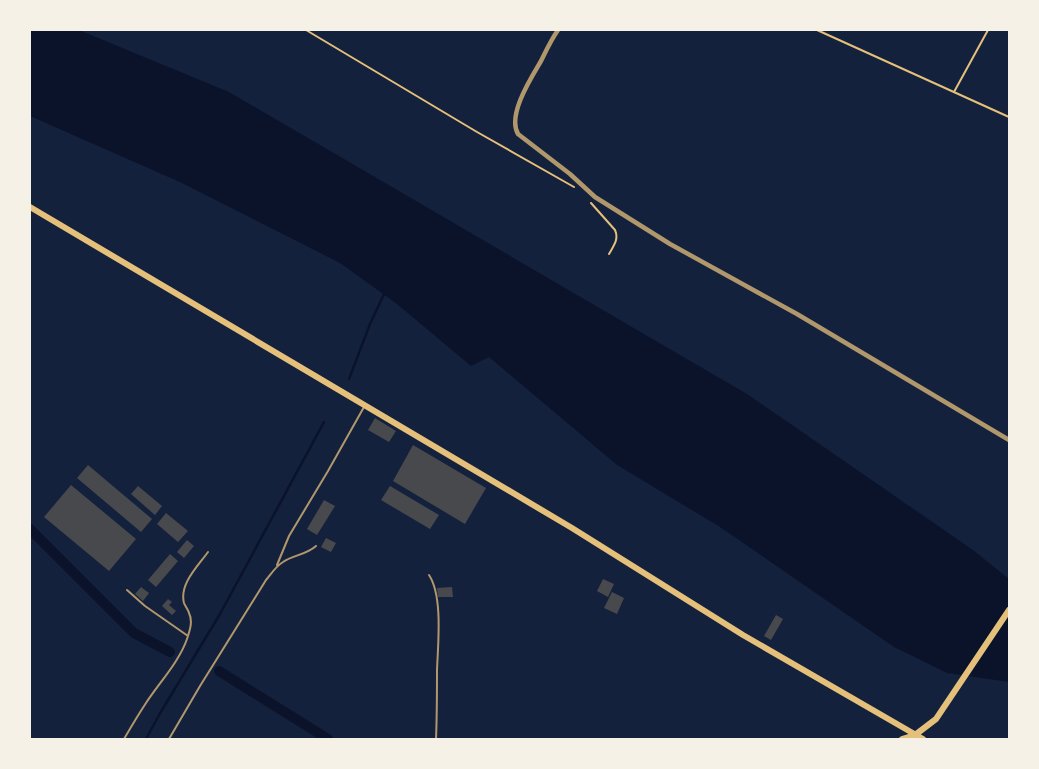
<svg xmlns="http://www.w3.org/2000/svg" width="1039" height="769" font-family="'Exo 2',sans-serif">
  <rect width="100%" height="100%" fill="#14213d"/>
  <!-- water -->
  <path fill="#0b132b" d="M 30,30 L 79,30 L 229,92 L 747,394 L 973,550 L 1009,579 L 1009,682 L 947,673 L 894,647 L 720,527 L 617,465 L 489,357 L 471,366 L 397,304 L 340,263 L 182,183 L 30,116 Z"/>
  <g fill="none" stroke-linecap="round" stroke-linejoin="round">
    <!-- stream -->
    <path stroke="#0b132b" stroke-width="2.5" d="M 349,379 L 370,324 L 385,292
      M 146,739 L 159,715 L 220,614 L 324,422"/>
    <!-- canal -->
    <path stroke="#0b132b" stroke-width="10" d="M 30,529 L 134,633 L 170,652
      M 219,671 L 328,739"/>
  </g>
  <!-- building -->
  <path fill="#48494c" d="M 375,418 L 396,431 L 389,442 L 368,430 Z
    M 413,445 L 486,488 L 465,524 L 393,481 Z
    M 88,465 L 152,519 L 141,532 L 77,478 Z
    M 71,485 L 136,539 L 109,571 L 44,517 Z
    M 138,486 L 162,506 L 155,515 L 131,494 Z
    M 390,486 L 439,515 L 430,529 L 381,500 Z
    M 324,500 L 335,506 L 317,535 L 307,529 Z
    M 166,513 L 188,531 L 178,542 L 157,524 Z
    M 326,538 L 336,543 L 331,552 L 321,547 Z
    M 187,540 L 194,546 L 184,558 L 177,552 Z
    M 170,554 L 178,561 L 156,587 L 148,580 Z
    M 603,579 L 614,584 L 608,597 L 597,591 Z
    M 141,587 L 149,593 L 143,601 L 135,594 Z
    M 452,587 L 453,597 L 438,597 L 437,588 Z
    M 612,592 L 624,598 L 617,614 L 604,608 Z
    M 168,599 L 172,602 L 169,605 L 176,611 L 172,615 L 162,606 Z
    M 776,615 L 783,619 L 771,640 L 764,636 Z"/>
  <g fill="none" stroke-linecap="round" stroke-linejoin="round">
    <!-- path -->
    <path stroke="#e5c07b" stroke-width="2" d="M 306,30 L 477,132 L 574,187
      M 817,30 L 1009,117
      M 954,92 L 988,30
      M 591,203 L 615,230 C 619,239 614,245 609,254"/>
    <!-- service -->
    <path stroke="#b1986c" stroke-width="2" d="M 277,565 L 289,536 L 328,471 L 364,407
      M 429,575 C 443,596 438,644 437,670 C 437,693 437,716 436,739
      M 127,590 L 145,606 L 188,636
      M 124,739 C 131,727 138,715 146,703 C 159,683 179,662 187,639 C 190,630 193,621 189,613 C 188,609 185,606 184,603 C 179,584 198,566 208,552
      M 169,739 L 200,686 L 266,580 C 271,574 276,566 283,562 C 293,555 306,555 316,546"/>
    <!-- minor -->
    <path stroke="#b1986c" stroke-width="4.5" d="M 558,30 C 551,40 546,51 541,61 C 531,78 507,115 518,134 L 570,174 L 595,197 L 670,244 L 797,314 L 1009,440"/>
    <!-- secondary -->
    <path stroke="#e5c07b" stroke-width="6" d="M 30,207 L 572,528 L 743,635 L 923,739
      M 902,739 L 915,735 L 936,719 L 1009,610"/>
  </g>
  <!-- border -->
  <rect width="1039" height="769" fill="none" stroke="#f6f1e7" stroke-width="62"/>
</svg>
